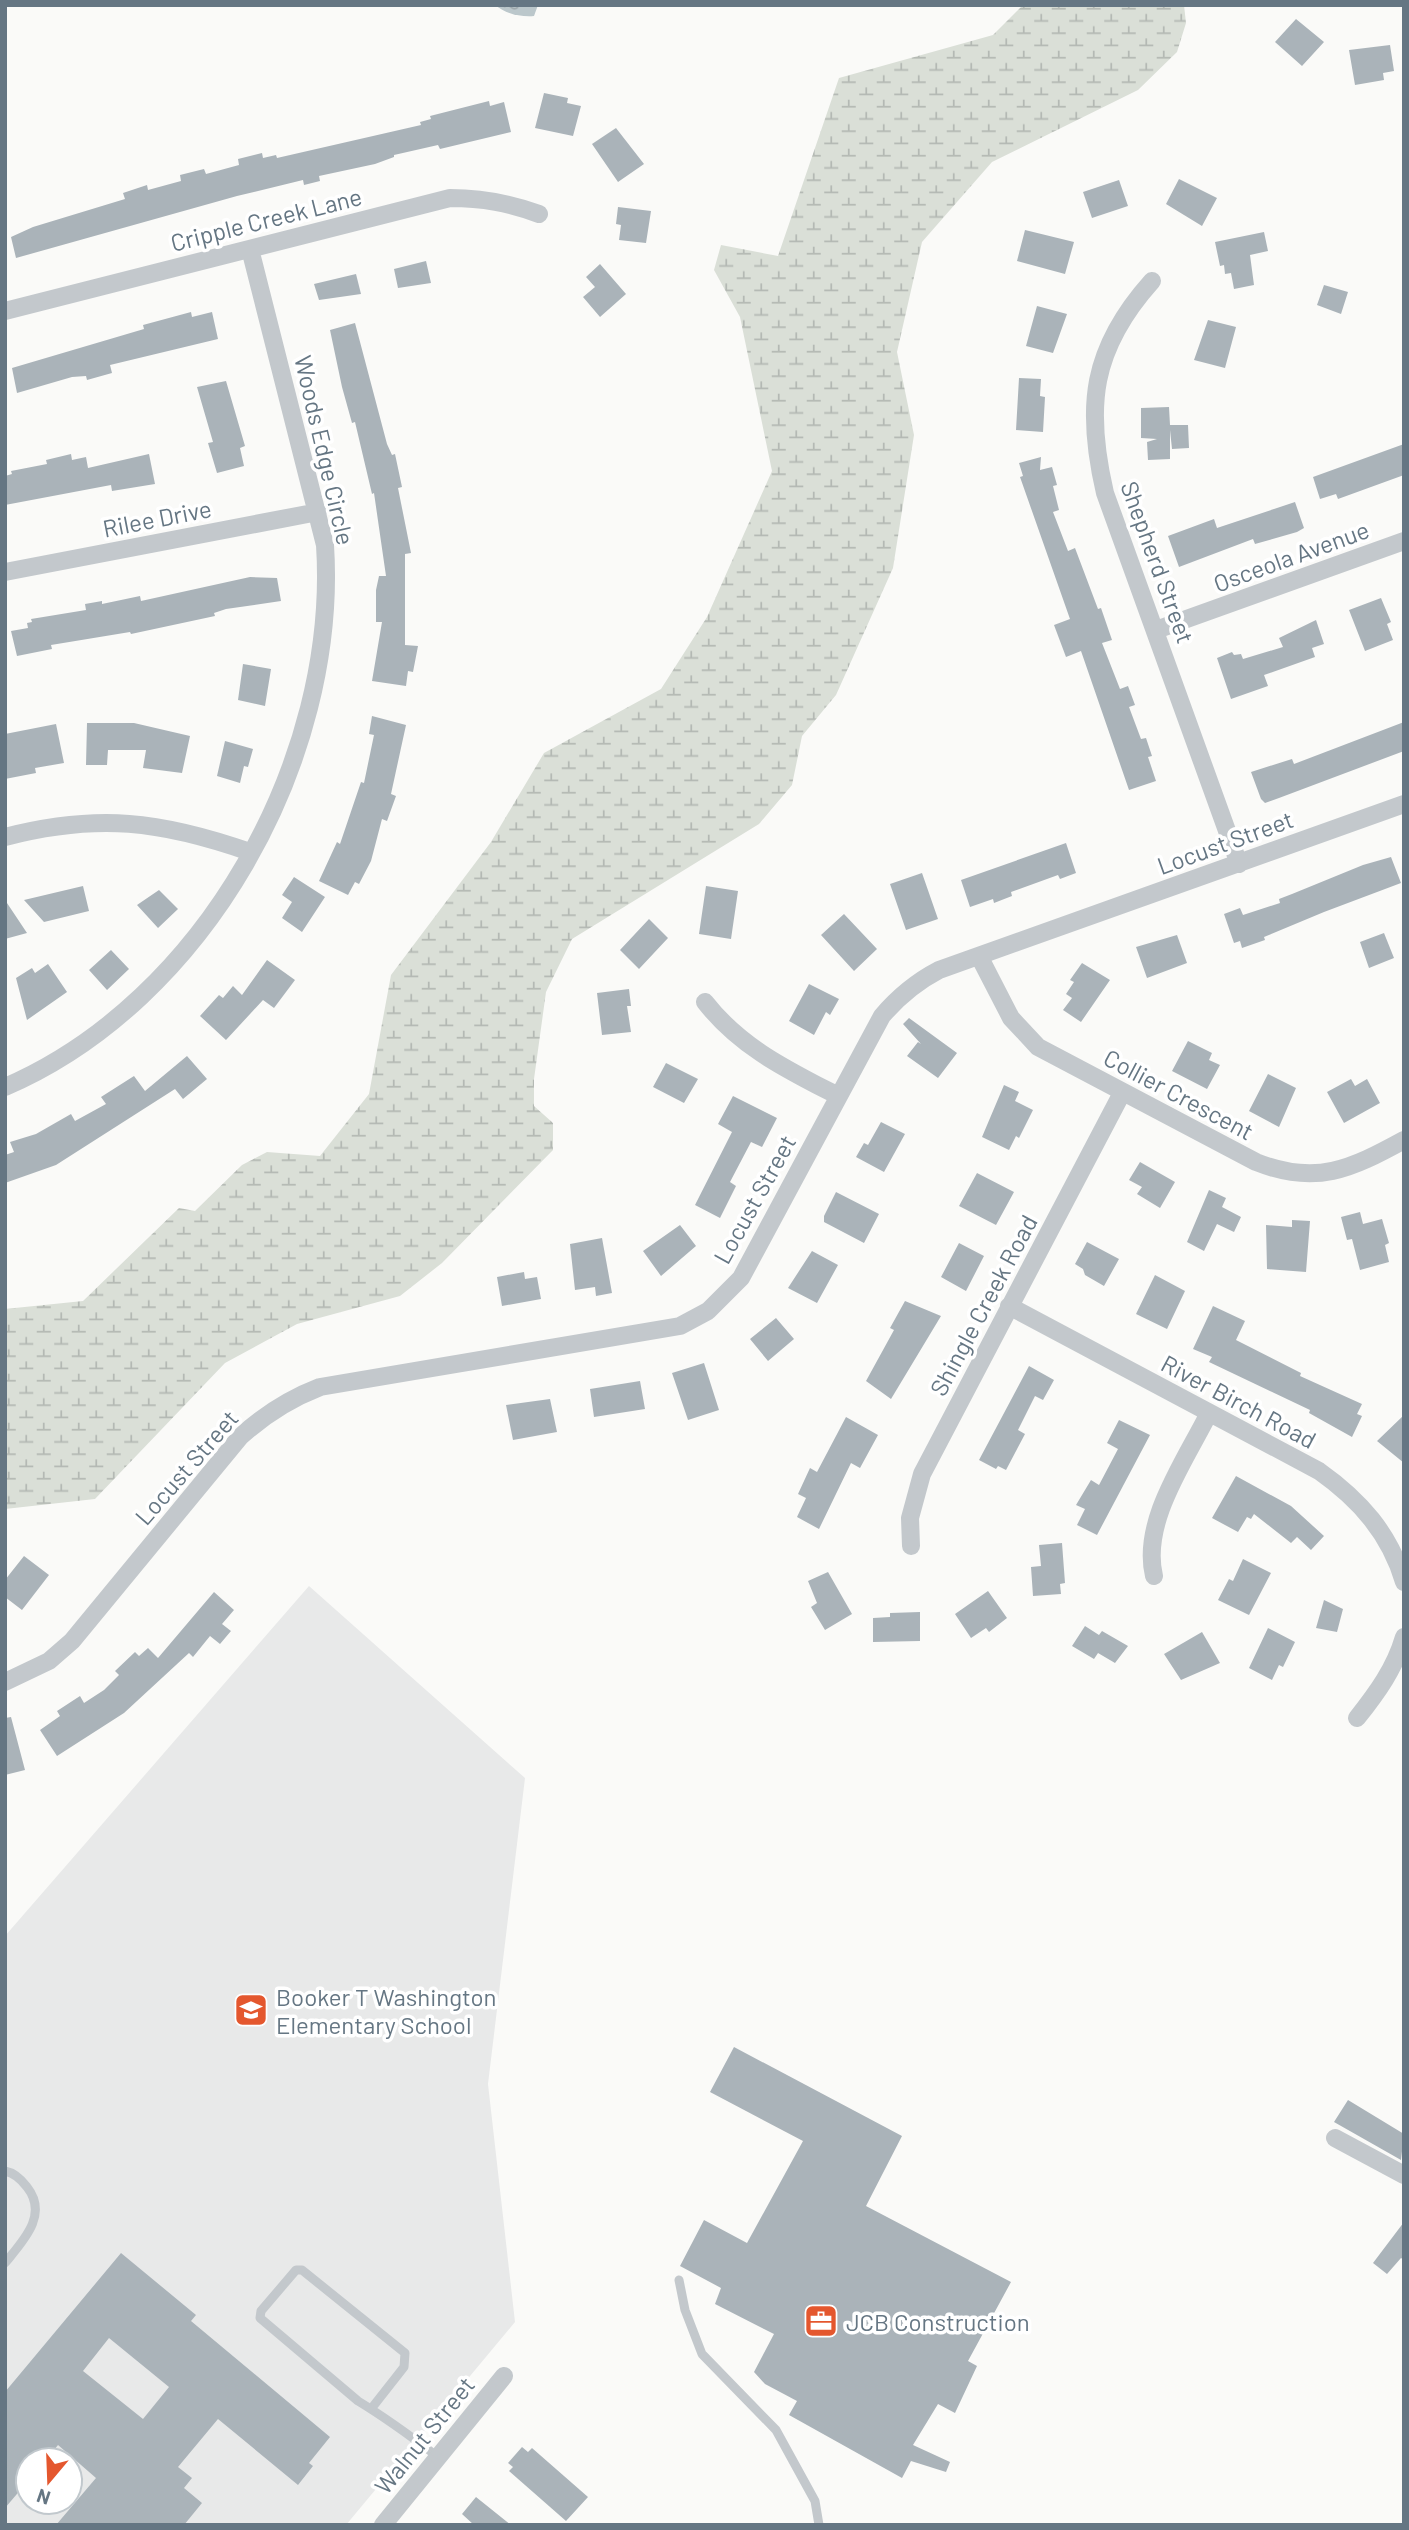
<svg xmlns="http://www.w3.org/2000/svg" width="1409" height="2530" font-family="Barlow,sans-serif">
  <defs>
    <pattern id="wetland-marsh" width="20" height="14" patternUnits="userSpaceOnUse" patternTransform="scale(1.75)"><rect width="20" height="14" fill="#dadfd7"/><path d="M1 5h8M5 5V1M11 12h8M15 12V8" fill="none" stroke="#b4b9b4"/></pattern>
    <pattern id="water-ripples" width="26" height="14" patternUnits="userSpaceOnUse" patternTransform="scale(1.75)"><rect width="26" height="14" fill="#bbc7cb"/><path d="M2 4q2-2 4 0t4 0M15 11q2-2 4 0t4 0" fill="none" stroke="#9ca6aa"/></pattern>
  </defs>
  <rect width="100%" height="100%" fill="#fafaf8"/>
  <!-- built -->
  <path fill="#e8e9e9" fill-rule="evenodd" d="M 309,1586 L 525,1778 L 488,2084 L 515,2322 L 346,2525 L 5,2525 L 5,1936 ZM 28,2460 L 70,2460 L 70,2502 L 28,2502 Z"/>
  <!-- wetland -->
  <path fill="url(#wetland-marsh)" d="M 1023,5 L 1184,5 L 1186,23 L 1177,52 L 1138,90 L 992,162 L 922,242 L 897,352 L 914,435 L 893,568 L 836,695 L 802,736 L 792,785 L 759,824 L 572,939 L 546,992 L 534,1079 L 534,1106 L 553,1123 L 553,1150 L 442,1263 L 400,1296 L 297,1324 L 225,1363 L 95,1499 L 5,1509 L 5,1309 L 83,1301 L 179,1208 L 195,1211 L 242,1165 L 267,1152 L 320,1156 L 369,1094 L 391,975 L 491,842 L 544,753 L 661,689 L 707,617 L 772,471 L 740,317 L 714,270 L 721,245 L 778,256 L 839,78 L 993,35 Z"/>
  <!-- water -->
  <path fill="url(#water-ripples)" d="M 495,5 L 538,5 L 534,16 C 520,17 506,14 495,5 Z"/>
  <!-- building -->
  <path fill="#aab3b9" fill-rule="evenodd" d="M 1296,19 L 1324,42 L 1302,66 L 1275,42 Z
    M 1390,45 L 1394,71 L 1383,73 L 1384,80 L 1355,85 L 1349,50 Z
    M 544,93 L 568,98 L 567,103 L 581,106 L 573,136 L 535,128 Z
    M 489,101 L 490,106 L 504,102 L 511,132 L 440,149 L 438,145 L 394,155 L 394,157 L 375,164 L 319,176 L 320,181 L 304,185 L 303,180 L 237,196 L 16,258 L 11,237 L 33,227 L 125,199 L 123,193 L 147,185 L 148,190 L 181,181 L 180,175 L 204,169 L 206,174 L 239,165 L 238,159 L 262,153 L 263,158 L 276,155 L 277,158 L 421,125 L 420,122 L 431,119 L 430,116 Z
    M 616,128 L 644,164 L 618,182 L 592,144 Z
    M 1179,179 L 1217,198 L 1202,226 L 1166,204 Z
    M 1119,180 L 1128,206 L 1092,218 L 1083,192 Z
    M 618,207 L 651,211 L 646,243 L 619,240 L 621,225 L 616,224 Z
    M 1025,230 L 1074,242 L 1065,274 L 1017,261 Z
    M 1264,232 L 1268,251 L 1250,255 L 1254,285 L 1234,289 L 1231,273 L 1225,274 L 1224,265 L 1220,266 L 1215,242 Z
    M 426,261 L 431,283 L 398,288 L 394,269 Z
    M 600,264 L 626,294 L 600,317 L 583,297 L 595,287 L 586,277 Z
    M 356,274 L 361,294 L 319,300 L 314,284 Z
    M 1324,285 L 1348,292 L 1341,314 L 1317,305 Z
    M 1037,306 L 1067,314 L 1053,353 L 1026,346 Z
    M 191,312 L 192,317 L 212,312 L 218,339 L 110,365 L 112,373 L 87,380 L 86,376 L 72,377 L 17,393 L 12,368 L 144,329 L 143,325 Z
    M 1208,320 L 1236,327 L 1225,368 L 1194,360 Z
    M 355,323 L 387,444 L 392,455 L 395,454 L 402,487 L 398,488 L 411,553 L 405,554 L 405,645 L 418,646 L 413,672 L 408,671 L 406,686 L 372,681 L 382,622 L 376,622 L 376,590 L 379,576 L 386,576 L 374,493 L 372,494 L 355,422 L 352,423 L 342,387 L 330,330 Z
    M 1019,378 L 1041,379 L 1040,396 L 1045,397 L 1043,432 L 1016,430 Z
    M 226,381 L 245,446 L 240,448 L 244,466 L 217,473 L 208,443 L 213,442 L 197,387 Z
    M 1169,407 L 1170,425 L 1188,425 L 1189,448 L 1172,449 L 1170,430 L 1170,459 L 1148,460 L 1147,442 L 1157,439 L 1141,438 L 1141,408 Z
    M 1404,444 L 1404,475 L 1338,499 L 1336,494 L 1320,499 L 1313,477 Z
    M 71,454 L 72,460 L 86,457 L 88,468 L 149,454 L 155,484 L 112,491 L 111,485 L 5,505 L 5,476 L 12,474 L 11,471 L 47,464 L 46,460 Z
    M 1041,457 L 1040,470 L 1052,467 L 1057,485 L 1053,486 L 1059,510 L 1053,512 L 1068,551 L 1075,548 L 1098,609 L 1101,608 L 1112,640 L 1102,643 L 1120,689 L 1128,686 L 1135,705 L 1129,707 L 1141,739 L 1146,738 L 1152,756 L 1148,757 L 1156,781 L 1129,790 L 1081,651 L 1066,657 L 1054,625 L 1070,619 L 1020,477 L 1023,476 L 1019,463 Z
    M 1295,502 L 1304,528 L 1297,532 L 1255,544 L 1253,539 L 1179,567 L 1168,536 L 1214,519 L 1217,528 Z
    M 250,577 L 277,578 L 281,601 L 226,609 L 214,613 L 215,616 L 131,634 L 130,632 L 51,645 L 52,649 L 17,656 L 11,631 L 28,628 L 27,623 L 32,622 L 31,619 L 86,610 L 85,604 L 102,601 L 102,604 L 140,596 L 141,601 Z
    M 1381,598 L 1391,622 L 1387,624 L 1393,640 L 1365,651 L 1349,610 Z
    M 1316,620 L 1324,644 L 1312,648 L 1315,657 L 1264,675 L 1268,686 L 1231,699 L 1217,658 L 1232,652 L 1234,655 L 1241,654 L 1243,659 L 1283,647 L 1279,638 Z
    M 243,664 L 271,669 L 265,706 L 238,700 Z
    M 372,716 L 406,725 L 391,794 L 396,796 L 387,821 L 382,819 L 371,861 L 359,884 L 355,882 L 348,895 L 319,881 L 337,842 L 340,844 L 361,782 L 364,783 L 374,735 L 369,734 Z
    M 1404,722 L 1404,751 L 1279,798 L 1265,803 L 1261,799 L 1251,772 L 1292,759 L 1294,764 Z
    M 87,723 L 134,723 L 190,736 L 182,773 L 143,768 L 146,750 L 108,750 L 107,765 L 86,765 Z
    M 56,724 L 64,763 L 35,768 L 36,773 L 5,779 L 5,734 Z
    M 225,741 L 253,749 L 248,767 L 244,766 L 240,783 L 217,776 Z
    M 1066,843 L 1076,873 L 1060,879 L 1058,875 L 1011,892 L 1012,896 L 994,903 L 993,899 L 970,907 L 961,880 Z
    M 1391,857 L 1401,883 L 1324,912 L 1264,937 L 1265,940 L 1242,948 L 1240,941 L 1234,943 L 1224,914 L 1240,908 L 1243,915 L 1280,903 L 1279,899 L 1292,894 L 1363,865 Z
    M 922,873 L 938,919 L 906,930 L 890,884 Z
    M 294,877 L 325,897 L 302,932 L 282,918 L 292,902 L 282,895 Z
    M 83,886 L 89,911 L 44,922 L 24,900 Z
    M 706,886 L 738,891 L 731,939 L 699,934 Z
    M 159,890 L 178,909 L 158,928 L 137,905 Z
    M 5,900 L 27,933 L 5,939 Z
    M 844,914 L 877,949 L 854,971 L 821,935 Z
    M 649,919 L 668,938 L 639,969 L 620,950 Z
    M 1384,933 L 1394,958 L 1369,968 L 1360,942 Z
    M 1177,935 L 1187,963 L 1147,978 L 1136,947 Z
    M 111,950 L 129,969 L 107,990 L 89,970 Z
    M 267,960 L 295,980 L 274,1008 L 263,1000 L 226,1040 L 200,1016 L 219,995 L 223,998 L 233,986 L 242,995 Z
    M 1082,963 L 1110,980 L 1081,1022 L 1063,1010 L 1072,998 L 1066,994 L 1074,982 L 1070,980 Z
    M 48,964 L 67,992 L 27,1020 L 16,978 L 32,968 L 35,973 Z
    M 809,984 L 839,999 L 830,1015 L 826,1012 L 814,1035 L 789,1021 Z
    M 629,989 L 631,1006 L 627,1006 L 631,1032 L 602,1035 L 597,993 Z
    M 909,1018 L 957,1053 L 938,1078 L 907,1056 L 918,1042 L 921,1044 L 903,1024 Z
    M 1188,1041 L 1212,1053 L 1209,1060 L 1220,1065 L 1207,1089 L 1172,1071 Z
    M 187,1056 L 207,1079 L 183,1099 L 175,1089 L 56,1165 L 5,1183 L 5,1155 L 14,1152 L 10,1142 L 36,1134 L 71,1114 L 75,1121 L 106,1104 L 101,1097 L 134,1076 L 145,1091 Z
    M 666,1063 L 698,1079 L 684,1103 L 653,1087 Z
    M 1268,1074 L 1296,1088 L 1279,1127 L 1249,1111 Z
    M 1351,1079 L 1355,1086 L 1367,1079 L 1380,1103 L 1344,1123 L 1327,1092 Z
    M 1004,1085 L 1019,1092 L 1015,1101 L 1033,1110 L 1019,1138 L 1016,1136 L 1009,1150 L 982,1137 Z
    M 733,1096 L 777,1118 L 762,1147 L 751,1142 L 730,1182 L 736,1186 L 720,1218 L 695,1205 L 732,1132 L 718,1124 Z
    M 881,1122 L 905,1134 L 884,1172 L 856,1157 L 864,1143 L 868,1145 Z
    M 1140,1162 L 1175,1182 L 1160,1208 L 1137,1194 L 1142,1187 L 1129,1180 Z
    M 977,1173 L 1014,1192 L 996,1225 L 959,1206 Z
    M 1209,1190 L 1226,1198 L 1222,1207 L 1241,1217 L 1234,1232 L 1217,1224 L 1204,1251 L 1187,1242 Z
    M 836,1192 L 879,1214 L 864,1243 L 824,1222 L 824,1216 Z
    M 1360,1212 L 1363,1224 L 1382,1219 L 1389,1243 L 1385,1245 L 1389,1262 L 1360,1270 L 1352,1239 L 1347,1240 L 1341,1217 Z
    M 1292,1220 L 1310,1221 L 1306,1272 L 1267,1269 L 1266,1225 L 1292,1227 Z
    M 680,1225 L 696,1246 L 661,1276 L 643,1251 Z
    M 602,1238 L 612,1293 L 596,1296 L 595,1287 L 575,1290 L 570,1244 Z
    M 1087,1242 L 1119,1259 L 1104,1286 L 1085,1275 L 1083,1269 L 1075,1264 Z
    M 959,1243 L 984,1256 L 966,1291 L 941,1277 Z
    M 812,1251 L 838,1265 L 817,1303 L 788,1288 Z
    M 524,1272 L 525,1279 L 537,1277 L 541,1299 L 502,1306 L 497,1277 Z
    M 1155,1275 L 1185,1291 L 1167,1329 L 1136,1314 Z
    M 905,1301 L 941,1316 L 891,1399 L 866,1381 L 894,1330 L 890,1328 Z
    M 1213,1306 L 1245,1321 L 1236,1340 L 1301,1373 L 1300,1376 L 1362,1404 L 1357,1414 L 1362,1416 L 1352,1437 L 1309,1413 L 1310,1410 L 1209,1362 L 1212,1357 L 1193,1349 Z
    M 776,1318 L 794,1339 L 768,1361 L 750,1339 Z
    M 704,1363 L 719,1410 L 688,1420 L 672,1373 Z
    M 1029,1366 L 1054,1380 L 1043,1400 L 1035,1396 L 1018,1430 L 1025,1434 L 1006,1470 L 998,1466 L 996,1469 L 979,1460 Z
    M 640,1381 L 645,1409 L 594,1417 L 590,1389 Z
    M 550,1399 L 557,1432 L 513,1440 L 506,1405 Z
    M 1404,1415 L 1404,1463 L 1377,1441 Z
    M 846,1417 L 878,1435 L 860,1468 L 851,1463 L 819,1529 L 797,1517 L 806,1498 L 798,1494 L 810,1468 L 817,1472 Z
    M 1119,1420 L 1150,1435 L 1097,1535 L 1077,1525 L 1085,1509 L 1076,1505 L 1091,1480 L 1099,1485 L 1118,1449 L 1107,1443 Z
    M 1236,1476 L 1291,1506 L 1324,1536 L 1311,1550 L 1297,1537 L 1291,1543 L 1254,1514 L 1251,1519 L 1247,1517 L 1238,1532 L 1212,1518 Z
    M 1062,1543 L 1065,1583 L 1060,1584 L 1061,1594 L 1033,1596 L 1031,1567 L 1041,1566 L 1039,1545 Z
    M 24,1556 L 49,1575 L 22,1610 L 5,1597 L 5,1580 Z
    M 1243,1559 L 1271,1573 L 1249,1615 L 1218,1600 L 1229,1579 L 1233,1581 Z
    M 828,1572 L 852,1614 L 825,1630 L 811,1607 L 817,1603 L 808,1581 Z
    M 988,1591 L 1007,1618 L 989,1632 L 986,1628 L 971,1638 L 955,1614 Z
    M 214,1592 L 234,1610 L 222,1624 L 231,1631 L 220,1644 L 210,1636 L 193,1657 L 189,1653 L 124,1713 L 57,1756 L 40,1730 L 60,1716 L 57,1711 L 80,1696 L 84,1703 L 104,1690 L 119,1675 L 115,1671 L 135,1652 L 139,1656 L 148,1648 L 158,1658 Z
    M 1324,1600 L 1343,1609 L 1337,1632 L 1316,1628 Z
    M 920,1612 L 920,1641 L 873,1642 L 873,1618 L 890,1617 L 890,1613 Z
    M 1085,1626 L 1099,1635 L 1102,1631 L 1128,1646 L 1115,1663 L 1098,1653 L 1094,1659 L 1072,1646 Z
    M 1268,1628 L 1295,1642 L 1283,1667 L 1279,1665 L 1272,1680 L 1249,1668 Z
    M 1202,1632 L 1220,1663 L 1181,1680 L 1164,1654 Z
    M 11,1717 L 25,1770 L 5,1775 L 5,1718 Z
    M 734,2047 L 902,2136 L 866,2206 L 1011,2282 L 968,2361 L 977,2366 L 955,2413 L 938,2404 L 913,2445 L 950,2462 L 946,2472 L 911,2461 L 902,2478 L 789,2415 L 797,2401 L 765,2384 L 754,2372 L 774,2334 L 715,2304 L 721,2288 L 680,2266 L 704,2220 L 747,2243 L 803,2141 L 710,2092 Z
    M 1348,2100 L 1404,2134 L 1401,2160 L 1334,2122 Z
    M 1404,2222 L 1404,2260 L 1401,2258 L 1387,2274 L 1373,2263 Z
    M 121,2253 L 196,2315 L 191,2321 L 330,2437 L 309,2463 L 313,2466 L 298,2485 L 218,2419 L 178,2467 L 192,2478 L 184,2488 L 202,2503 L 184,2525 L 56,2525 L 96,2478 L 58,2445 L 46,2460 L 28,2460 L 28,2481 L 5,2508 L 5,2392 ZM 109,2338 L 169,2387 L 143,2419 L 83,2371 Z
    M 522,2447 L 528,2452 L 532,2448 L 588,2497 L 566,2521 L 509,2471 L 513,2467 L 508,2463 Z
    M 476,2497 L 511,2525 L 474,2525 L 462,2514 Z"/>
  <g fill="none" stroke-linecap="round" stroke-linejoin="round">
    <!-- service -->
    <path stroke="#c3c8cc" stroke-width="9" d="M 5,2171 C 15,2173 21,2179 27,2187 C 49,2215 23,2241 5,2263
      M 679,2280 L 685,2310 L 702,2354 L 776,2430 L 815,2501 L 819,2525
      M 371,2409 L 404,2367 L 405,2353 L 302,2270 L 296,2270 L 261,2311 L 260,2318 L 358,2401 C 386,2418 412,2437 438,2457"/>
    <!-- minor -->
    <path stroke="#c3c8cc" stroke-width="18" d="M 1152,281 C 1091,349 1085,407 1105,493 L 1239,864
      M 5,311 L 450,198 C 483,198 509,203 539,214
      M 5,572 L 318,512
      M 1156,630 L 1404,541
      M 5,837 C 98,813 161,821 250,852
      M 979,956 L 1011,1018 L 1038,1047 L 1256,1162 C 1316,1186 1351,1169 1404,1140
      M 705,1002 C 741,1048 788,1070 838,1096
      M 5,1087 C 205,1001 339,759 325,545 L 250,249
      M 1009,1306 L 1319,1471 C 1360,1500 1390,1534 1404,1582
      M 911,1546 L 910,1518 L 922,1474 L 1122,1093
      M 1154,1576 C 1141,1522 1185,1461 1209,1413
      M 5,1682 L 49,1661 L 72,1641 L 240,1437 C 265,1414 289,1399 320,1387 L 680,1326 L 708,1311 L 741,1278 L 882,1016 C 899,996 916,982 939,970 L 1404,804
      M 1357,1718 C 1377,1693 1395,1668 1404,1637
      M 1335,2138 L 1404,2175
      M 383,2525 L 504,2376"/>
  </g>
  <!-- icons -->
  <defs>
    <symbol id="school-square" viewBox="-11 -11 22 22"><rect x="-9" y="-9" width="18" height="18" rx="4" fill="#e4572e" stroke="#fff"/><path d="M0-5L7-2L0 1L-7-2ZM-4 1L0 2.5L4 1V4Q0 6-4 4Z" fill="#fff"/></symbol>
    <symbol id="office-square" viewBox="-11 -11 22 22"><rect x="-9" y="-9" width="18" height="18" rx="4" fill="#e4572e" stroke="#fff"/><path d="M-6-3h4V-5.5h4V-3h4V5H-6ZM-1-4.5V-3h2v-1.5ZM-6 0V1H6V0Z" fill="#fff"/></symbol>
  </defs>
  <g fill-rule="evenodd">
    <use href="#school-square" x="232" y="1991" width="38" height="38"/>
    <use href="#office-square" x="802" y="2302" width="38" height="38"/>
  </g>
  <g text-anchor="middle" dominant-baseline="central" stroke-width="7" stroke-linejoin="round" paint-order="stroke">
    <!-- street labels -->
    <g font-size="24" fill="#657683" stroke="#fff">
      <text transform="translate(266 219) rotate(-14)">Cripple Creek Lane</text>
      <text transform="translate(325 450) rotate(77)">Woods Edge Circle</text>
      <text transform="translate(157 518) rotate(-11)">Rilee Drive</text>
      <text transform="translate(1291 556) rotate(-20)">Osceola Avenue</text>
      <text transform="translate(1158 562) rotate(70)">Shepherd Street</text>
      <text transform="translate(1225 842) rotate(-20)">Locust Street</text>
      <text transform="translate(1179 1094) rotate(28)">Collier Crescent</text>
      <text transform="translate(754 1199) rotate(-61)">Locust Street</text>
      <text transform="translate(983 1305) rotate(-62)">Shingle Creek Road</text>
      <text transform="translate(1239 1401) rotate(28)">River Birch Road</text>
      <text transform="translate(186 1467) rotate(-49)">Locust Street</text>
      <text transform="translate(424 2435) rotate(-51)">Walnut Street</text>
    </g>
    <!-- poi labels -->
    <g font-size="24" fill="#657683" stroke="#fff" text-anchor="start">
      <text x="276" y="1996">Booker T Washington<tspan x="276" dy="28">Elementary School</tspan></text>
      <text x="846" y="2321">JCB Construction</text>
    </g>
  </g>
  <!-- border -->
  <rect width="1409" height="2530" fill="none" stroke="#657683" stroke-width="14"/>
  <!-- north arrow -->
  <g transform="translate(49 2481) rotate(199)"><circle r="33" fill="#ffffff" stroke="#c1c8cd" stroke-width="2"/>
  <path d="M0-5L12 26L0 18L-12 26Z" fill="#e4572e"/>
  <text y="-10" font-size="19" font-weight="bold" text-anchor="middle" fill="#657683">N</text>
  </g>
</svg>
